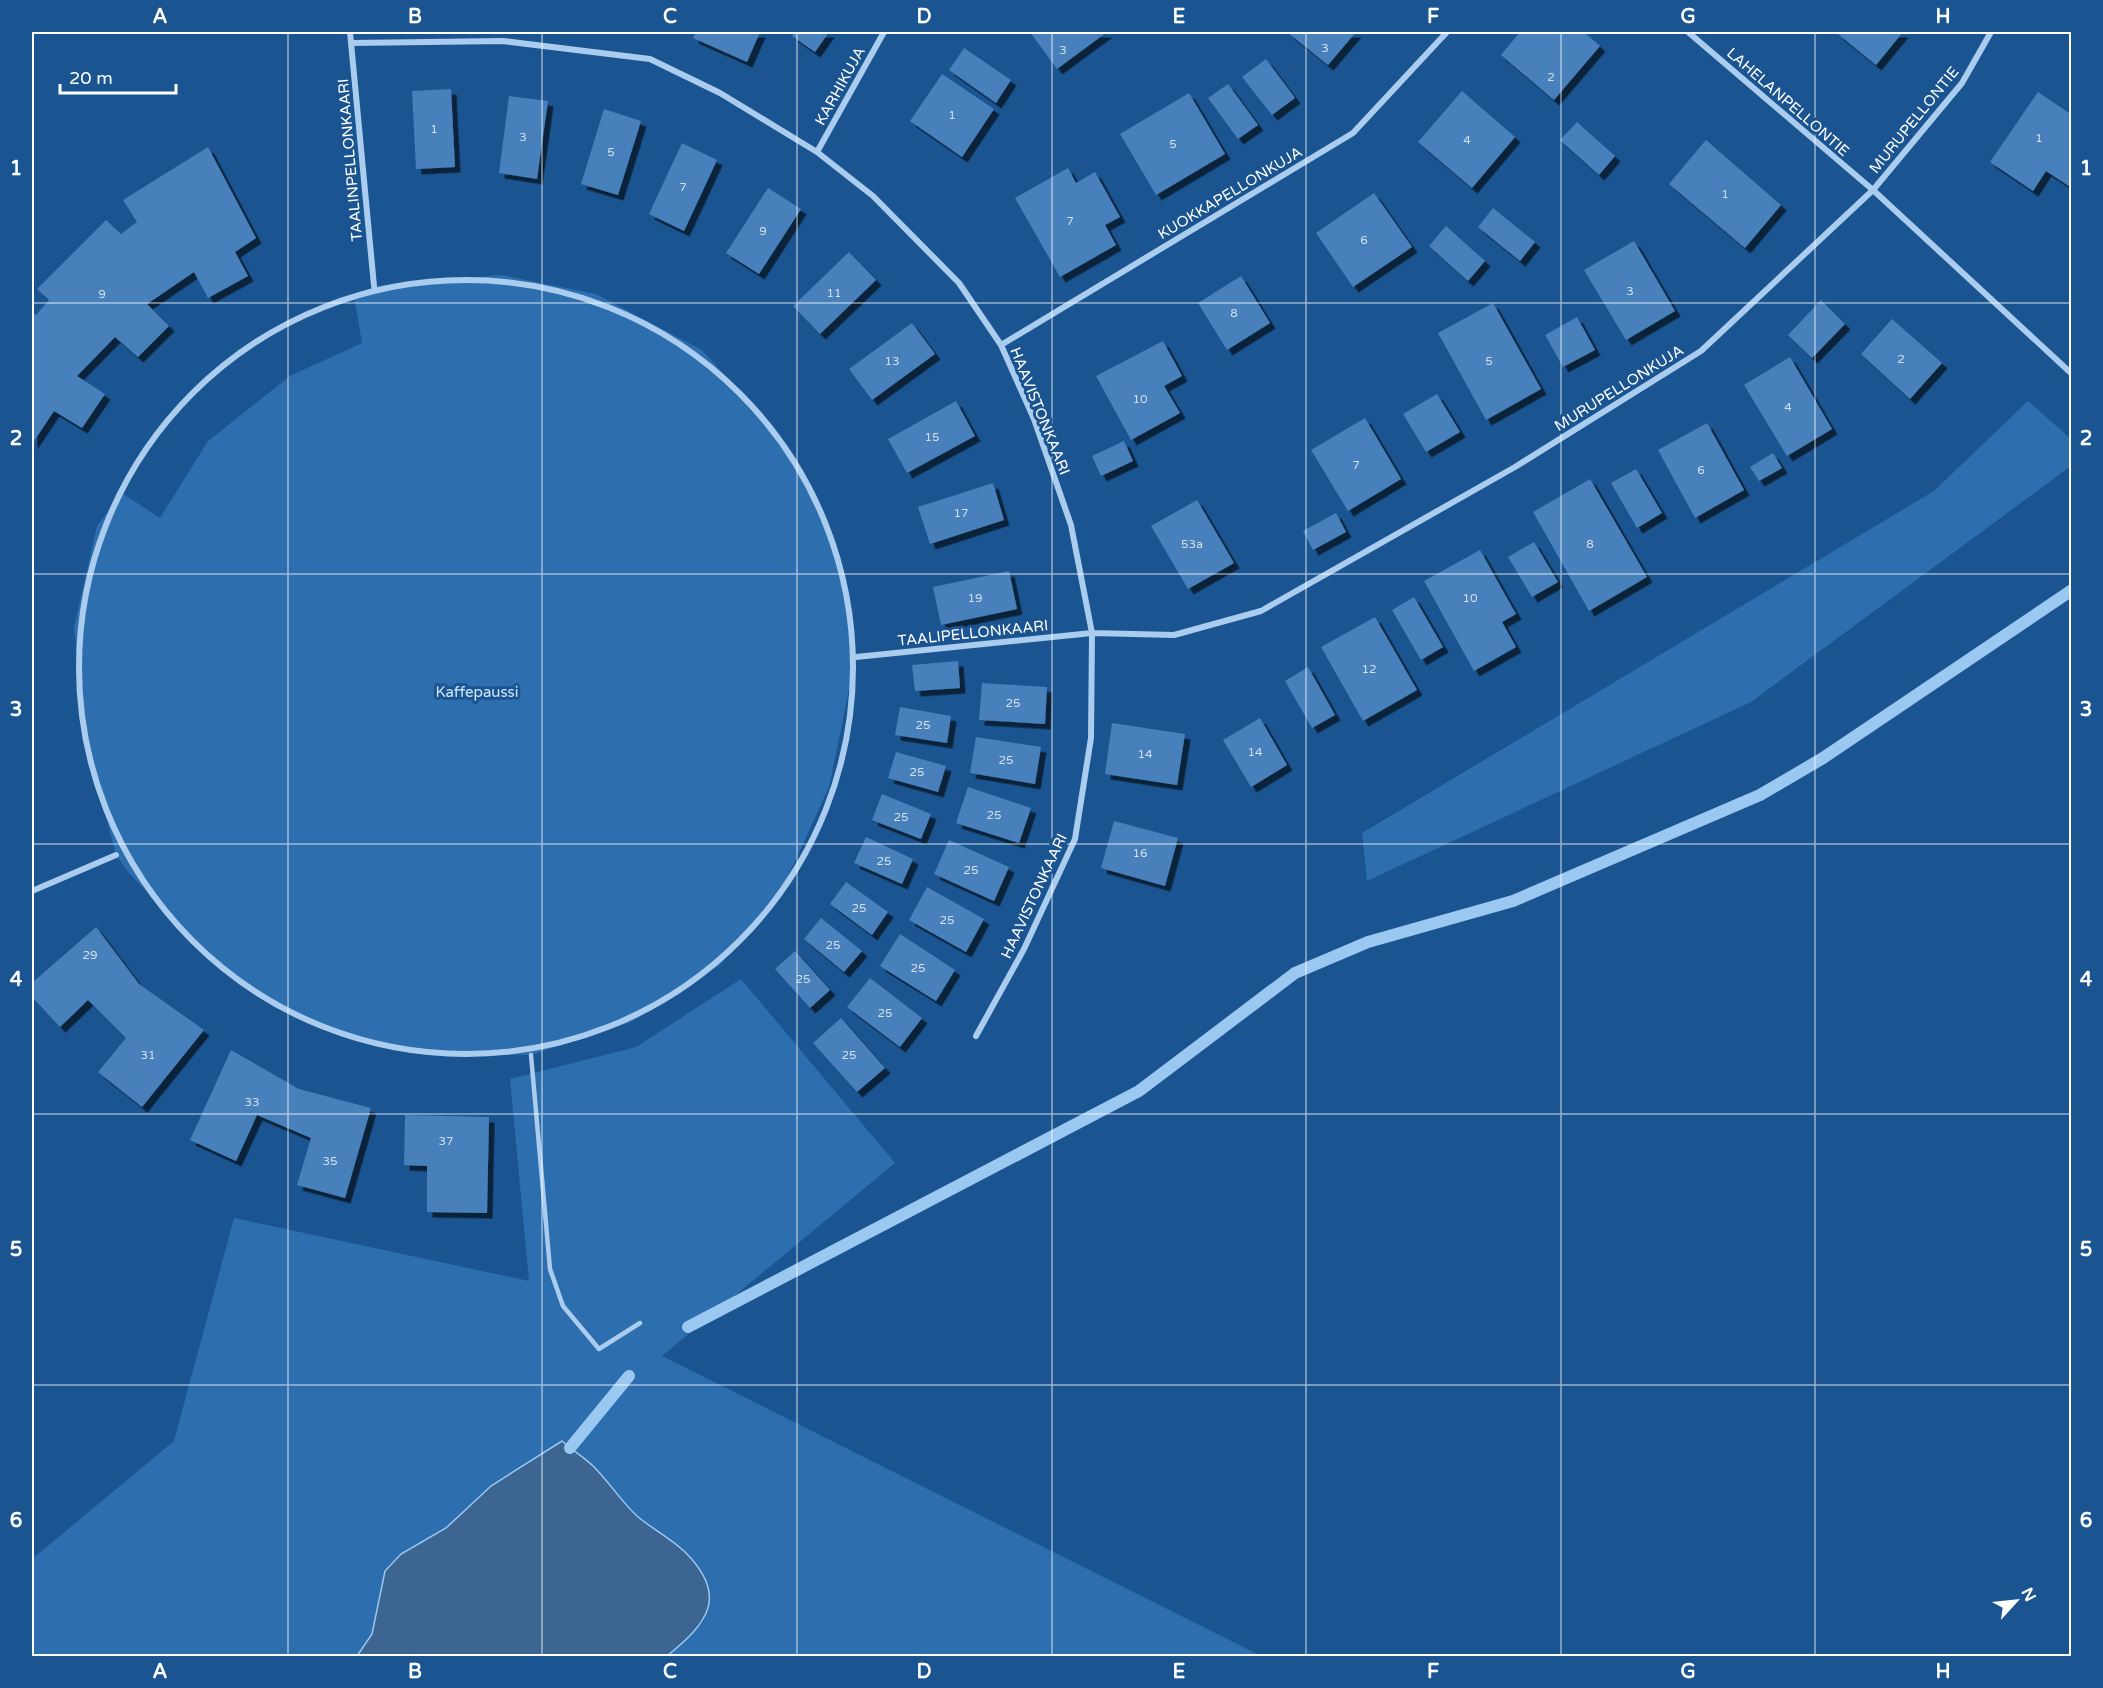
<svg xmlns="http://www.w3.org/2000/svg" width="2103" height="1688" font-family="'Varela Round',sans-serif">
  <defs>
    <filter id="shadow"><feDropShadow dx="5.5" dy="5.5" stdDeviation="0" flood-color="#0009"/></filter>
  </defs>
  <rect width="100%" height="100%" fill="#1a5491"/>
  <!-- green -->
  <path fill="#2d6eaf" d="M 502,275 L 596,294 L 702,350 L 782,439 L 837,549 L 856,657 L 829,787 L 786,881 L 720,965 L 631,1022 L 531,1055 L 452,1054 L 351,1038 L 257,996 L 181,927 L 128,872 L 116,855 L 86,740 L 74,627 L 97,526 L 122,493 L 160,518 L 208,441 L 290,376 L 362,343 L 354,296 L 374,286 Z
    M 2028,401 L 2071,439 L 2071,466 L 1751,702 L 1367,881 L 1362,833 L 1934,491 Z
    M 741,979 L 895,1163 L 662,1356 L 1261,1656 L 667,1656 L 680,1646 L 704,1620 L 684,1551 L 636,1515 L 593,1466 L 562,1441 L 491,1486 L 446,1528 L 401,1554 L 385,1571 L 372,1634 L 357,1656 L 32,1656 L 32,1559 L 174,1441 L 234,1218 L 529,1281 L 510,1079 L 636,1047 Z"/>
  <!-- water -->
  <path fill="#3c6691" stroke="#9bc8f1" stroke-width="1.5" d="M 562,1441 C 572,1450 585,1458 594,1467 C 609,1482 621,1501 637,1516 C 652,1529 671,1538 685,1552 C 729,1596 708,1623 667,1656 L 357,1656 L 372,1634 L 385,1571 L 401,1554 L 446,1528 L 491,1486 Z"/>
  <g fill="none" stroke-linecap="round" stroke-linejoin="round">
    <!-- stream -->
    <path stroke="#9bc8f1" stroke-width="12" d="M 688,1327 L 1139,1091 L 1295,973 L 1368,942 L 1513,901 L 1760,795 L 1823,758 L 2072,590
      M 570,1448 L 629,1376"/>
  </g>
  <!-- building -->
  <path fill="#4780ba" filter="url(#shadow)" d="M 696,32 L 760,32 L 747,62 L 693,38 Z
    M 795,32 L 829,32 L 815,52 L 792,36 Z
    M 1030,32 L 1107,32 L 1057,69 Z
    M 1287,32 L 1356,32 L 1328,65 Z
    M 1520,32 L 1584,32 L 1600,46 L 1554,100 L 1501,55 Z
    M 1840,32 L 1903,32 L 1876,65 L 1838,34 Z
    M 964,48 L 1011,80 L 996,103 L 949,70 Z
    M 1266,59 L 1295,98 L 1272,115 L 1242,77 Z
    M 942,74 L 994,109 L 962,157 L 910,121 Z
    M 1228,84 L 1258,125 L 1238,139 L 1208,98 Z
    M 451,89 L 455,167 L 416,169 L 412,91 Z
    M 1462,91 L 1515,137 L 1472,188 L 1418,142 Z
    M 2038,92 L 2072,115 L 2072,188 L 2046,171 L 2033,191 L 1990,162 Z
    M 1189,93 L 1225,154 L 1156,195 L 1120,134 Z
    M 509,96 L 548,101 L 537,179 L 499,173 Z
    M 604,109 L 641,121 L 618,195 L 581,184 Z
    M 1577,122 L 1615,156 L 1599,175 L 1560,140 Z
    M 1706,140 L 1781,205 L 1745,248 L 1669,184 Z
    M 682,143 L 717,160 L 684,231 L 649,214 Z
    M 208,147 L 256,238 L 235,252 L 248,276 L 208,298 L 194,272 L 147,304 L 169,326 L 138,357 L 115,337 L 77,376 L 105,394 L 82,428 L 54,411 L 32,444 L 32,312 L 36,315 L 49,300 L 37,289 L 106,220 L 121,234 L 137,222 L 123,200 Z
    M 1068,168 L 1076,183 L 1095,172 L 1120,217 L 1105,225 L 1116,245 L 1060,277 L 1015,198 Z
    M 768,188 L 801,209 L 759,274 L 726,253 Z
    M 1374,193 L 1412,247 L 1353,287 L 1316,233 Z
    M 1493,208 L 1535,242 L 1520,261 L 1478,227 Z
    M 1446,226 L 1485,261 L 1468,281 L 1429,246 Z
    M 1634,241 L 1675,311 L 1626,340 L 1584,270 Z
    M 849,252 L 876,280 L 820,334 L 793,306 Z
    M 1241,276 L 1270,323 L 1227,350 L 1198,303 Z
    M 1821,300 L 1845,324 L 1812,358 L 1788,335 Z
    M 1493,303 L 1541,389 L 1486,420 L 1438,333 Z
    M 1577,317 L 1595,350 L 1563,367 L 1545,335 Z
    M 1892,319 L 1942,363 L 1910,399 L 1861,354 Z
    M 912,323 L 935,354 L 872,400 L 849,369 Z
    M 1163,341 L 1182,376 L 1164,386 L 1180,413 L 1131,440 L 1096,376 Z
    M 1790,357 L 1832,429 L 1787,456 L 1744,385 Z
    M 1437,394 L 1460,432 L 1426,452 L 1403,414 Z
    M 956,401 L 975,436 L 907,473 L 888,439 Z
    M 1365,418 L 1401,479 L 1348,511 L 1311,450 Z
    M 1707,423 L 1744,490 L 1695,518 L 1658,450 Z
    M 1124,441 L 1133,461 L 1101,476 L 1092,456 Z
    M 1773,453 L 1782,468 L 1759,481 L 1750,467 Z
    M 1636,469 L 1662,513 L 1637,528 L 1611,483 Z
    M 1590,479 L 1647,577 L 1589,611 L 1533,512 Z
    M 993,483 L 1004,520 L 930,544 L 918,507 Z
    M 1197,500 L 1234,563 L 1188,589 L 1151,526 Z
    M 1336,513 L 1346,532 L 1313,550 L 1303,531 Z
    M 1534,542 L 1558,582 L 1532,597 L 1508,557 Z
    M 1480,550 L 1516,614 L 1502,622 L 1516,647 L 1474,671 L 1424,581 Z
    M 1009,571 L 1017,609 L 941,625 L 933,587 Z
    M 1414,597 L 1443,647 L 1421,660 L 1392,610 Z
    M 1375,617 L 1417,690 L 1363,721 L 1321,647 Z
    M 958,661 L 960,688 L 915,691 L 912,665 Z
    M 1308,667 L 1335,715 L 1312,728 L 1285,681 Z
    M 982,683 L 1047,687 L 1045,724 L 979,720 Z
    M 900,707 L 951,716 L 947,743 L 895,735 Z
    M 1260,718 L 1287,765 L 1251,787 L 1223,740 Z
    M 1112,723 L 1185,734 L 1177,785 L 1105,774 Z
    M 976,737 L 1041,747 L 1035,784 L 970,773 Z
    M 896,752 L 946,766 L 938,792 L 888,778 Z
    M 968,787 L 1031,808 L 1019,843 L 956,823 Z
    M 882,794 L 931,814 L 921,839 L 872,820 Z
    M 1114,821 L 1178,838 L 1165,886 L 1101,868 Z
    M 866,837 L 913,859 L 902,884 L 854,863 Z
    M 949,840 L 1009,867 L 994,901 L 934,874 Z
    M 846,882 L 888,912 L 872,935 L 830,904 Z
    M 927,887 L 984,919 L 966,952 L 909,920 Z
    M 821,918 L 862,951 L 844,972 L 804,939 Z
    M 96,927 L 139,984 L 204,1030 L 142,1107 L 98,1072 L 126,1038 L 88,1000 L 60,1027 L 32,997 L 32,983 Z
    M 900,934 L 955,970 L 936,1001 L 880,966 Z
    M 795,951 L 830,990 L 810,1008 L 775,969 Z
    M 870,978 L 922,1018 L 900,1047 L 847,1007 Z
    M 841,1018 L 885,1068 L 857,1092 L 813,1043 Z
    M 231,1050 L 299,1089 L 371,1108 L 345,1198 L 297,1185 L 311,1138 L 257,1115 L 236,1161 L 190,1140 Z
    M 405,1115 L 489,1117 L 487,1213 L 427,1212 L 427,1166 L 404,1165 Z"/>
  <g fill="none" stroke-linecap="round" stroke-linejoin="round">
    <!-- service -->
    <path stroke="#a9ccef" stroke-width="4.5" d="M 531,1055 L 550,1269 L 563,1306 L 599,1349 L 640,1323"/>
    <!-- minor -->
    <path stroke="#a9ccef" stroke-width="6" d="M 350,32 L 374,286
      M 1688,32 L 1873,190 L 1962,83 L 1991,32
      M 352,43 L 503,41 L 650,59 L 720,93 L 817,152 L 873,196 L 959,283 L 1001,345 L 1034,419 L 1071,525 L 1092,633 L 1091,738 L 1075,839 L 1024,949 L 976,1036
      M 817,152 L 884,32
      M79 667a387 387 0 1 1 774 0a387 387 0 1 1-774 0Z
      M 1001,345 L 1353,133 L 1447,32
      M 856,657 L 1092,633 L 1174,635 L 1261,611 L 1515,467 L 1701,351 L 1873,190 L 2072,374
      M 32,891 L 116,855"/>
  </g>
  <!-- grid -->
  <path fill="none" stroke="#fff" stroke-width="1.5" stroke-opacity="0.55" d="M 288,32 L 288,1656M 542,32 L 542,1656M 797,32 L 797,1656M 1052,32 L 1052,1656M 1306,32 L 1306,1656M 1561,32 L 1561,1656M 1815,32 L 1815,1656M 32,303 L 2072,303M 32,574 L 2072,574M 32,844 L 2072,844M 32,1114 L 2072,1114M 32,1385 L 2072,1385"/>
  <g text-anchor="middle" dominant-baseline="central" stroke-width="6" stroke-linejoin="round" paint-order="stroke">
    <!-- number labels -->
    <g font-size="12" fill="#d1dfee">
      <text x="1325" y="48">3</text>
      <text x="1063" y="50">3</text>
      <text x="1551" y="77">2</text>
      <text x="952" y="115">1</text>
      <text x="434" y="129">1</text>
      <text x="523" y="137">3</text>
      <text x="2039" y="138">1</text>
      <text x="1467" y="140">4</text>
      <text x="1173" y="144">5</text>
      <text x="611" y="152">5</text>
      <text x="683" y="187">7</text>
      <text x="1725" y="194">1</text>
      <text x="1070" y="221">7</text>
      <text x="763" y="231">9</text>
      <text x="1364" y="240">6</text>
      <text x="1630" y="291">3</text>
      <text x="834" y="293">11</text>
      <text x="102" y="294">9</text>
      <text x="1234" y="313">8</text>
      <text x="1901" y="359">2</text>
      <text x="892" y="361">13</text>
      <text x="1489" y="361">5</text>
      <text x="1140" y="399">10</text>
      <text x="1788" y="407">4</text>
      <text x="932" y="437">15</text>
      <text x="1356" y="465">7</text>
      <text x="1701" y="470">6</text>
      <text x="961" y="513">17</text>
      <text x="1192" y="544">53a</text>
      <text x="1590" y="544">8</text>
      <text x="975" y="598">19</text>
      <text x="1470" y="598">10</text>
      <text x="1369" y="669">12</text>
      <text x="1013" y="703">25</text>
      <text x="923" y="725">25</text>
      <text x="1255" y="752">14</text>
      <text x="1145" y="754">14</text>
      <text x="1006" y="760">25</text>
      <text x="917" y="772">25</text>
      <text x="994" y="815">25</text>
      <text x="901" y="817">25</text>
      <text x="1140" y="853">16</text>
      <text x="884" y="861">25</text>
      <text x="971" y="870">25</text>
      <text x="859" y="908">25</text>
      <text x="947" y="920">25</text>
      <text x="833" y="945">25</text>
      <text x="90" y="955">29</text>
      <text x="918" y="968">25</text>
      <text x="803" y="979">25</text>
      <text x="885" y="1013">25</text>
      <text x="148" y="1055">31</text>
      <text x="849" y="1055">25</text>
      <text x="252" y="1102">33</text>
      <text x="446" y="1141">37</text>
      <text x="330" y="1161">35</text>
    </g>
    <!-- street labels -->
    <g font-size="15" fill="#fff" stroke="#1a5491">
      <text transform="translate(840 86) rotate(-61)">KARHIKUJA</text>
      <text transform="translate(1788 102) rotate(41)">LAHELANPELLONTIE</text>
      <text transform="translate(1914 120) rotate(-51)">MURUPELLONTIE</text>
      <text transform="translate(350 160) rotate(-95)">TAALINPELLONKAARI</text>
      <text transform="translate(1230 193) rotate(-31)">KUOKKAPELLONKUJA</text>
      <text transform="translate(1619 388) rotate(-32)">MURUPELLONKUJA</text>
      <text transform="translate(1040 411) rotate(68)">HAAVISTONKAARI</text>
      <text transform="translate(973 633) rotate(-6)">TAALIPELLONKAARI</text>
      <text transform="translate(1034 896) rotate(-65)">HAAVISTONKAARI</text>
    </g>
    <!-- park labels -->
    <g font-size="15" fill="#cfe5fb" stroke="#1a5491">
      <text x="477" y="692">Kaffepaussi</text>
    </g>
  </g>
  <!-- border -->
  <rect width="2103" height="1688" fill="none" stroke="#1a5491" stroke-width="66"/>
  <!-- north arrow -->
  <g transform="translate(2016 1601) rotate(63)" stroke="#1a5491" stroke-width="4.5" paint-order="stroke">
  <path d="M0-4.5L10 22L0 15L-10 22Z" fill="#ffffff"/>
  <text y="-9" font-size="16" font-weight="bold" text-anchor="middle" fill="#ffffff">N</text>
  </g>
  <!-- scale -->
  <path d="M60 84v9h116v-9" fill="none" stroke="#ffffff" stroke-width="3"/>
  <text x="69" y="84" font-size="18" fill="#ffffff" stroke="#1a5491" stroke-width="4.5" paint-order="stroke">20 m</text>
  <rect x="33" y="33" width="2037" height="1622" fill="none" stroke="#fff" stroke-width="2"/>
  <g font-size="20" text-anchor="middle" font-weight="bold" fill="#fff">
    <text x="160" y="23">A</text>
    <text x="415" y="23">B</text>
    <text x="670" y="23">C</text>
    <text x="924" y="23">D</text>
    <text x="1179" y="23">E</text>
    <text x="1433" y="23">F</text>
    <text x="1688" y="23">G</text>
    <text x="1943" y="23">H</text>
    <text x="16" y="175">1</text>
    <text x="2086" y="175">1</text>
    <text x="16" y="445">2</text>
    <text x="2086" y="445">2</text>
    <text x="16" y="716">3</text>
    <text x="2086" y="716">3</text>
    <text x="16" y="986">4</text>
    <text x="2086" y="986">4</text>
    <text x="16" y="1256">5</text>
    <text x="2086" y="1256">5</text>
    <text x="16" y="1527">6</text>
    <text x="2086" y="1527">6</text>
    <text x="160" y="1678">A</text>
    <text x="415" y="1678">B</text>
    <text x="670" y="1678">C</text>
    <text x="924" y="1678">D</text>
    <text x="1179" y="1678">E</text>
    <text x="1433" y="1678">F</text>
    <text x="1688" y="1678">G</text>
    <text x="1943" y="1678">H</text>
  </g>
</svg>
